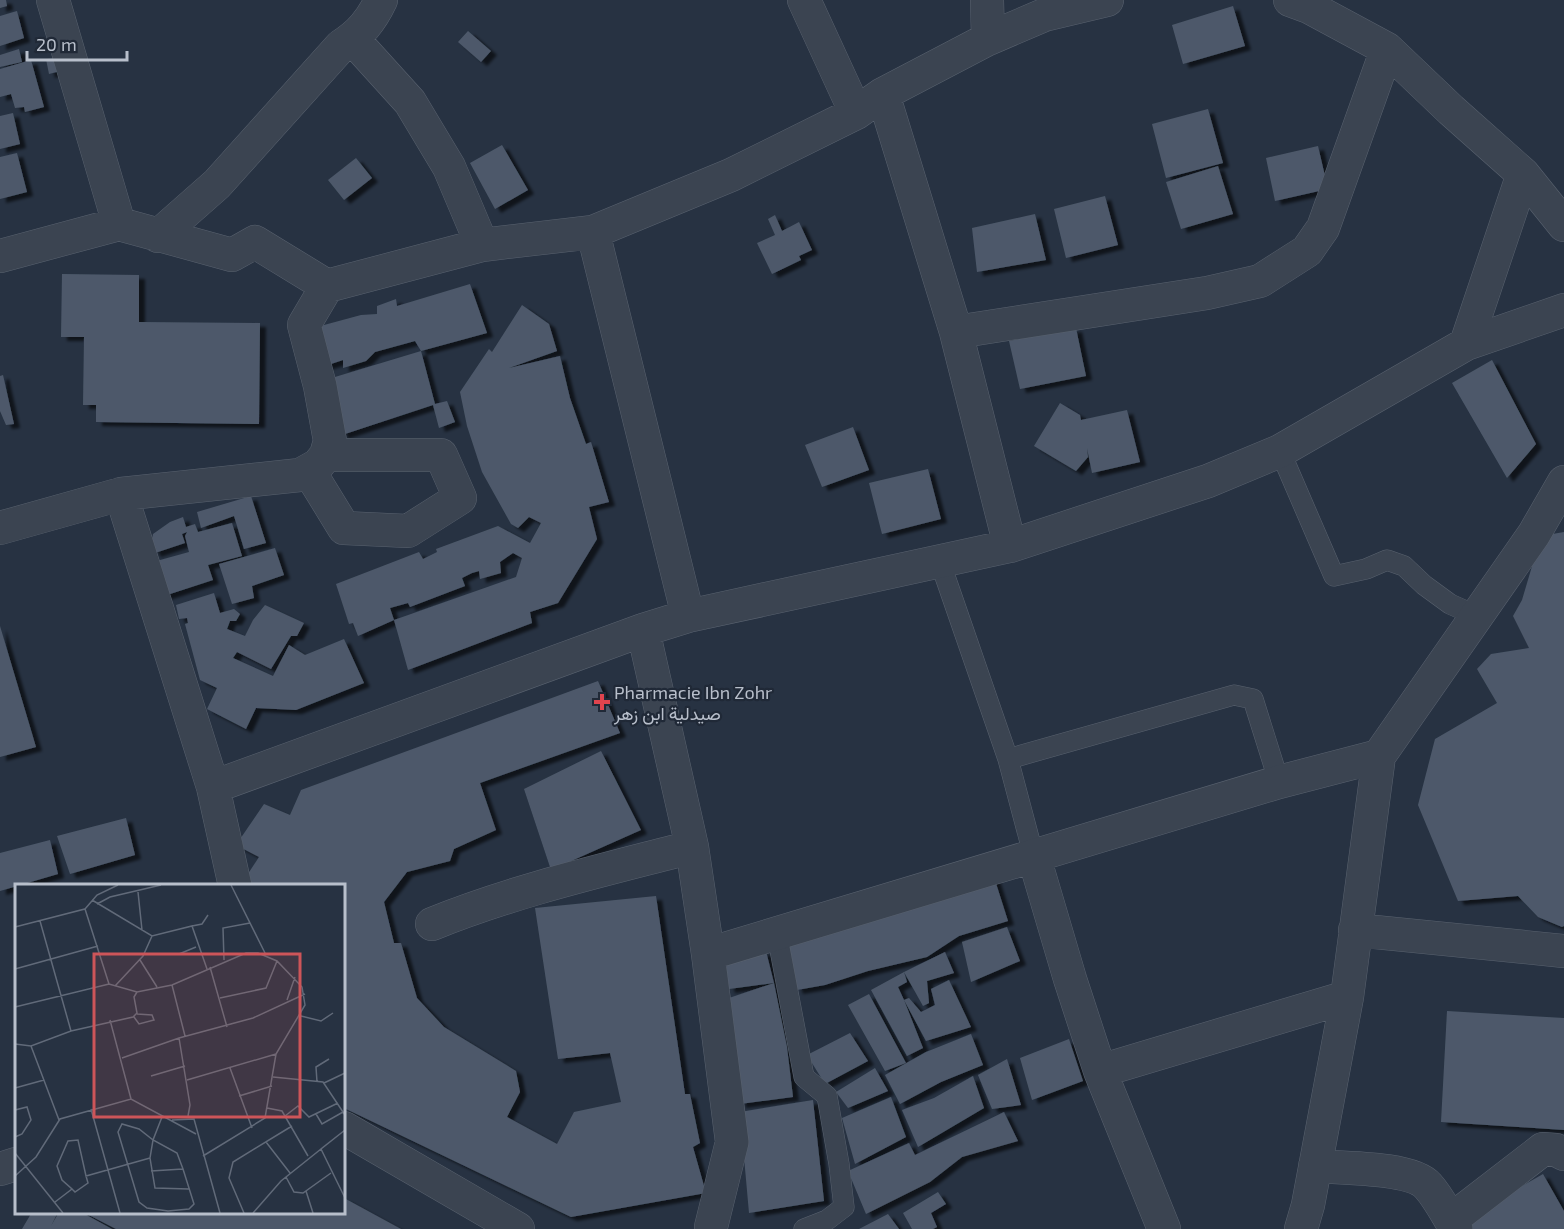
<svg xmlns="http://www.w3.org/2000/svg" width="1564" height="1229" font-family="'Exo 2',Vazirmatn,sans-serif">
  <defs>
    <filter id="shadow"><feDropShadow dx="6" dy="4" stdDeviation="1.5" flood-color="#0009"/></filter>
  </defs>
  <rect width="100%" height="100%" fill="#273242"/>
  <!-- building -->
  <path fill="#4d596a" filter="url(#shadow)" d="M 0,0 L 6,0 L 7,6 L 0,8 Z
    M 1233,6 L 1245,46 L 1183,64 L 1172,25 Z
    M 17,11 L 24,38 L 0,46 L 0,16 Z
    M 468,31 L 491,51 L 481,62 L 458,42 Z
    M 19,49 L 22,62 L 0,67 L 0,55 Z
    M 62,58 L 64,70 L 49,74 L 46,59 Z
    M 31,60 L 44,107 L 25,112 L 24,107 L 15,108 L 11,94 L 0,97 L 0,69 Z
    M 1208,109 L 1223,163 L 1166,178 L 1152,124 Z
    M 13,113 L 20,144 L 0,149 L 0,116 Z
    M 502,145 L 528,190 L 495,209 L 470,163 Z
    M 1318,146 L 1328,189 L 1275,201 L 1266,158 Z
    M 17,153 L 27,192 L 0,199 L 0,157 Z
    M 356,158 L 372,178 L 344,200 L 328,180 Z
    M 1218,166 L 1233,214 L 1181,229 L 1166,182 Z
    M 1105,196 L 1118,245 L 1066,258 L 1054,209 Z
    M 1035,214 L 1046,260 L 977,272 L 972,228 Z
    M 775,215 L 782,231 L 799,222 L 812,250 L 799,256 L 801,260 L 772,274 L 757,243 L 775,235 L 768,219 Z
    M 62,274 L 139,275 L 139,322 L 260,323 L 259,424 L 96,422 L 96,405 L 83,405 L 84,337 L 61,337 Z
    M 470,284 L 487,333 L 421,351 L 415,341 L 375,352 L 366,361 L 343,368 L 343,360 L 325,366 L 313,328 L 361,315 L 377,314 L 377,306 L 396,299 L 397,306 Z
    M 522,305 L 549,324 L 557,351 L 509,368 L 560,356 L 570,398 L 586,444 L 591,442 L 609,502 L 589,507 L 597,539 L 558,603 L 530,612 L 532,623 L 408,670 L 394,620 L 516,577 L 522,558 L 513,553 L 500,562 L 501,573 L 480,579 L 479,571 L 472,573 L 462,578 L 465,586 L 410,607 L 408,603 L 390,608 L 394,620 L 358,636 L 353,623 L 349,624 L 336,584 L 419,552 L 423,559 L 437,552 L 436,549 L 498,526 L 530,543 L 541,523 L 529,517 L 518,528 L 511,524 L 482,472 L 467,426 L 460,392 L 489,349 L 492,352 Z
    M 1076,328 L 1086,376 L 1020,389 L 1009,341 Z
    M 421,351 L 435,404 L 447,401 L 455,422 L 439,428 L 433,405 L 342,435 L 325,380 Z
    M 1492,360 L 1536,444 L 1507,478 L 1452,383 Z
    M 3,375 L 14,424 L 6,425 L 0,411 L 0,376 Z
    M 1060,403 L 1080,415 L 1081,420 L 1127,410 L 1140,462 L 1092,473 L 1087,448 L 1088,457 L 1076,471 L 1034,446 Z
    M 853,427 L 869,470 L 822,487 L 805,445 Z
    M 928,469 L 941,519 L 882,534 L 869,483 Z
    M 251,496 L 266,543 L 244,549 L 234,516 L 201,528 L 197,512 Z
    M 183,517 L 186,527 L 195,524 L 198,532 L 232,523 L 242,556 L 208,565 L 213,580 L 164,596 L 153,562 L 189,552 L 185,536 L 187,532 L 182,534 L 185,543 L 155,553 L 151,545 L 153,534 L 170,522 Z
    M 1564,532 L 1564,926 L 1562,927 L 1538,917 L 1518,896 L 1458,901 L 1418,805 L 1435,739 L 1497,703 L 1477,669 L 1491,654 L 1529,648 L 1513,616 L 1522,600 L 1541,536 Z
    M 275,548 L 284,575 L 252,586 L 254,598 L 232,604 L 219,564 Z
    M 214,593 L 220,613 L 234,609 L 240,614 L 236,621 L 230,621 L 227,629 L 245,636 L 253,620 L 265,605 L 304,623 L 297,636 L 291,636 L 271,669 L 237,652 L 233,658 L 273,676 L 289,645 L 305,655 L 344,639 L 364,683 L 296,710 L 256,708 L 246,729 L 207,709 L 217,688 L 200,680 L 185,624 L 188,623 L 187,618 L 179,619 L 176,605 Z
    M 0,626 L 36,747 L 0,757 Z
    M 598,681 L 620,733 L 480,783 L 496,830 L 454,849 L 450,861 L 407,872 L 384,902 L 394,943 L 401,943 L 417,998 L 444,1027 L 516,1071 L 520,1092 L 507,1117 L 557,1144 L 574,1112 L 621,1102 L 610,1053 L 558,1059 L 535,908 L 656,896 L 685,1094 L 690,1094 L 700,1143 L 693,1147 L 706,1193 L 571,1217 L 344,1108 L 344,885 L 246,885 L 244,880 L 259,857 L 236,845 L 264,804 L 290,815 L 301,790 Z
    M 601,751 L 641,830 L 551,870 L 524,789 Z
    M 126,818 L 135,855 L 70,874 L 57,836 Z
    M 50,840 L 58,874 L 0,891 L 0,853 Z
    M 994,877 L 1008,921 L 959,936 L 927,957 L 868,971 L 825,985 L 797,990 L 784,945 Z
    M 1007,927 L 1020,961 L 971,982 L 962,942 Z
    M 766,951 L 774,983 L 787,1047 L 793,1097 L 740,1104 L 726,999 L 774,983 L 729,989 L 722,960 Z
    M 945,952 L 954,973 L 927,981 L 929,1003 L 923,1006 L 904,972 Z
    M 904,972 L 907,982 L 898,987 L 904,1000 L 909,998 L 921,1012 L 935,1005 L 931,989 L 949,980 L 971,1027 L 926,1041 L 904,1000 L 923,1048 L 907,1056 L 871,990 Z
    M 869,994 L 906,1063 L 885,1071 L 848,1005 Z
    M 1447,1011 L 1564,1018 L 1564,1130 L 1441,1122 Z
    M 850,1033 L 868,1061 L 825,1084 L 807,1055 Z
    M 971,1034 L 983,1065 L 941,1082 L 900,1104 L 885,1075 L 926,1052 Z
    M 1069,1039 L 1083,1081 L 1032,1100 L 1020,1058 Z
    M 1007,1059 L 1021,1105 L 992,1109 L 978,1075 Z
    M 875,1068 L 888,1091 L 848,1108 L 836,1092 Z
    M 973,1076 L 984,1108 L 918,1147 L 902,1110 L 934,1098 Z
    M 891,1097 L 906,1137 L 855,1164 L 842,1118 Z
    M 813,1100 L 824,1201 L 749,1213 L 740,1112 Z
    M 1004,1112 L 1018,1141 L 962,1157 L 930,1182 L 866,1214 L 848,1171 L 909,1143 L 915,1155 Z
    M 1543,1174 L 1564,1211 L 1564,1229 L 1470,1229 L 1464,1219 Z
    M 938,1192 L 946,1204 L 931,1213 L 937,1227 L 933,1229 L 912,1229 L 903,1213 Z
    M 344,1198 L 401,1229 L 116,1229 L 83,1212 L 251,1212 L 253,1214 L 254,1212 L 344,1212 Z
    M 32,1212 L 58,1212 L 51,1226 L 59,1212 L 81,1212 L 112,1229 L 22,1229 Z
    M 888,1214 L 899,1229 L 859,1229 Z"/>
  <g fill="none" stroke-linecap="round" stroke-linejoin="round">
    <defs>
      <path id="service" d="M 1280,451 L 1334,576 L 1366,569 L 1387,560 L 1404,566 L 1424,585 L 1450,604 L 1477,616
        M 940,562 L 1008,759 L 1034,857
        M 1008,759 L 1234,695 L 1253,699 L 1279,782
        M 777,934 L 804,1077 L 827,1096 L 839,1164 L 844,1207 L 827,1220 L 804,1229"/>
      <path id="minor" d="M 53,0 L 119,224
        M 804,0 L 856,113
        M 987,0 L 988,39
        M 1290,0 L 1309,7 L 1387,49 L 1451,110 L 1523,174 L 1564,225
        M 352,38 L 410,102 L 449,167 L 482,245
        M 883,94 L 956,332 L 1010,546
        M 593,232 L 688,616
        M 158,236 L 217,184 L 341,46 C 360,34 371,21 381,0
        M 0,256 L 119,224 L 232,255 L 255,242 L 327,286
        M 956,332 L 1207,293 L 1260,281 L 1307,251 L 1323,228 L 1387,49
        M 1466,344 L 1523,174
        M 309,471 L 344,528 L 408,531 L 460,498 L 441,455 L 326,455
        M 121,494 L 213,787 L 235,886
        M 0,528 L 121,494 L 300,475 L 318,465 L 326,455 L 330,441 L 320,386 L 304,325 L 327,286 L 482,245 L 593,232 L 731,175 L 856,113 L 883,94 L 988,39 L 1044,15 L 1107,0
        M 643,630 L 692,847 L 708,954 L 732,1142 L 711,1227
        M 213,787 L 643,630 L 688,616 L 1010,546 L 1208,481 L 1280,451 L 1466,344 L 1564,310
        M 1034,857 L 1070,979 L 1100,1071 L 1164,1229
        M 432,924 C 516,890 604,870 692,847
        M 1355,930 L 1564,951
        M 708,954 L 1279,782 L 1379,756
        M 1100,1071 L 1347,997
        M 344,1128 L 518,1229
        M 1315,1166 C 1340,1168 1412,1167 1428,1186 C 1439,1198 1447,1215 1456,1229
        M 0,1169 L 16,1164
        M 1451,1220 L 1543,1149 L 1556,1150 L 1564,1154
        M 1301,1229 L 1308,1205 L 1347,997 L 1379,756 L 1534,534 L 1564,482"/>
    </defs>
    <!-- service casing -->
    <use href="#service" stroke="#59626f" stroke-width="21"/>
    <!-- minor casing -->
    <use href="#minor" stroke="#59626f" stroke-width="34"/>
    <!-- service -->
    <use href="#service" stroke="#3b4451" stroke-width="20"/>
    <!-- minor -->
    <use href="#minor" stroke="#3b4451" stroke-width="33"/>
  </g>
  <!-- markers -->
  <path fill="#e0444e" stroke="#202937" stroke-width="2" d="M599 693h6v6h6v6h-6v6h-6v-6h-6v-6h6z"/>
  <g text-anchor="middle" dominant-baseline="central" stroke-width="4.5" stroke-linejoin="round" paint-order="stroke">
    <!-- poi labels -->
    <g font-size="18" fill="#b8bfcb" stroke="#202937" text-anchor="start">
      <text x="614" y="692">Pharmacie Ibn Zohr<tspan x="614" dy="21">صيدلية ابن زهر</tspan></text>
    </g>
  </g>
  <!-- overview -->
  <g transform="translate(15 884)">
    <rect width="330" height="330" fill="#273242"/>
    <path fill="none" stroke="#616a79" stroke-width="1.5" d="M 216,1 L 251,71M 123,8 L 127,46M 77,16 L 137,52 L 177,42 L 192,85M 82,20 L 95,13 L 146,1M 70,25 L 82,11 L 103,1M 25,37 L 56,147M 177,42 L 187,40 L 193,31M 0,43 L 70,25 L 94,100M 164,70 L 181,63M 125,76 L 142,103M 209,76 L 208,44 L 235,39M 195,83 L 212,143M 0,85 L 83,62M 157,101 L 170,152M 100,102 L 128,72 L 137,52M 205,114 L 251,104 L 262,77M 272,116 L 280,93M 0,123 L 94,100 L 122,108 L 157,101 L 231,69 L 243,69 L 262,77 L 287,103 L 290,121 L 261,170 L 250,234 L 188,272M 286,132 L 306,137 L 318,129M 119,133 L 124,140 L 139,136 L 137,131 L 122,130M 95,136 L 116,215M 164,154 L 175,221 L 173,232M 0,160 L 16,162 L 56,147 L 118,133 L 122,129 L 119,113 L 122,108M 16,162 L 44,236M 107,174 L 164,154 L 238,134 L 290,110M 215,184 L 237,244M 136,192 L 170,182M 258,193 L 308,198 L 330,231M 172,196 L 261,170M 302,198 L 301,183 L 314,175M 309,199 L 330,189M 0,204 L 29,196M 224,212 L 257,202M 252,224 L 267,227 L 293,272M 76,225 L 105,329M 0,226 L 12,223 L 16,236 L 7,250 L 0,253M 301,230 L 307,240 L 328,228M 270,232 L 283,222 L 294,233 L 323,219M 147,233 L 138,256 L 162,269 L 168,285 L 179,320 L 174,325 L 153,327 L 132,324 L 124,318 L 103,248 L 107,240 L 124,245 L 138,256 L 135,274 L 140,304 L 174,305M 157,236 L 179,235 L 205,329M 330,246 L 306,265 L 330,314M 251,258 L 275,289M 0,269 L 48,329M 136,287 L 168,285M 0,292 L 21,273 L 45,235 L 116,215 L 181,250M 271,293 L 279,308 L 288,309 L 316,289M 57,305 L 60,308 L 73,299 L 71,292M 291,307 L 298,329M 40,318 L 57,305 L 47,296 L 42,282 L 53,257 L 63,256 L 71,292 L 135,274M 229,329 L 214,294 L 218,278 L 277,242M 238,329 L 266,297 L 306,265"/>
    <path fill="#cd5559" fill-opacity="0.15" stroke="#cd5559" stroke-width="3" d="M 79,70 L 285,70 L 285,233 L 79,233 Z"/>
    <rect width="330" height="330" fill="none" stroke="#b8bfcb" stroke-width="3"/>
  </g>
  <!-- scale -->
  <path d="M27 51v9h100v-9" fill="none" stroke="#b8bfcb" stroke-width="3"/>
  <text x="36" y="51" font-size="18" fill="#b8bfcb" stroke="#202937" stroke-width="4.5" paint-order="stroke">20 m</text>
</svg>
